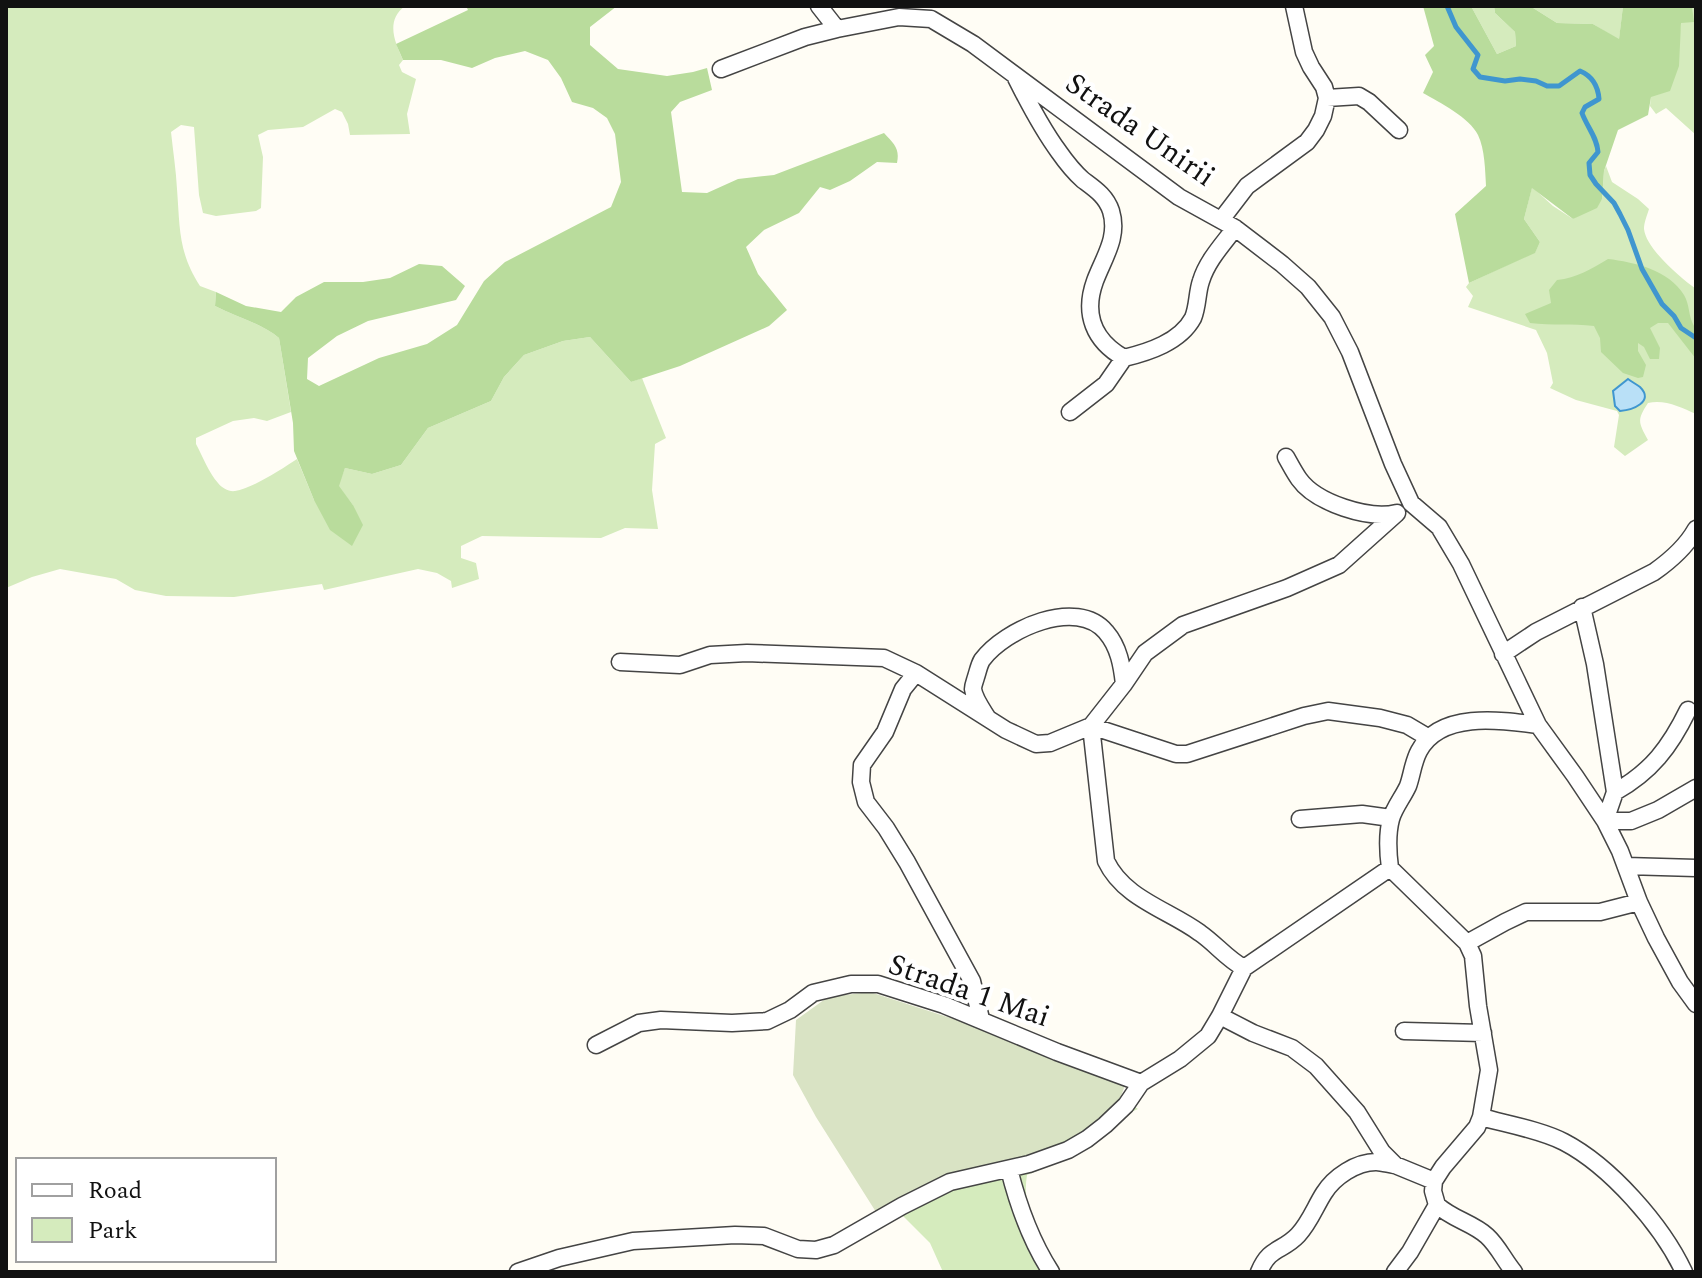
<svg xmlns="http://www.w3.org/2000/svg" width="1702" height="1278" font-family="Spectral,serif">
  <rect width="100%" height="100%" fill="#fffdf5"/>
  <!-- green -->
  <path fill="#d5ebbd" d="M 6,6 L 405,6 C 385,21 395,42 403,60 L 399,65 L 402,72 L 416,79 L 407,114 L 410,134 L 350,135 L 348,124 L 342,112 L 335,109 L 303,127 L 268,130 L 258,135 L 263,157 L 261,208 L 256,211 L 216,216 L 203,213 L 199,195 L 194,127 L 181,125 L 171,132 C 173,151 176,170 177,189 C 180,228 178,252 200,286 L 216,292 L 215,306 C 236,317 261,323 279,338 L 291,412 L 267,421 L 254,418 L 233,421 L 196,438 L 196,444 C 203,457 209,473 218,483 C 222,488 229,492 235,491 C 253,488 282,469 297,459 L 314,500 L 353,505 L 338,486 L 345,468 L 372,474 L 401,465 L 428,428 L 491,401 L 504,377 L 524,355 L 563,341 L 590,337 L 631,382 L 642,378 L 666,438 L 655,444 L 652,490 L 658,529 L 625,528 L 601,538 L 482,536 L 461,546 L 461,558 L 476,563 L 479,579 L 452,588 L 451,581 L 437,573 L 418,569 L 324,590 L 322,584 L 234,597 L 166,596 L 135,590 L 116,579 L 60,569 L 32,577 L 6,588 Z
    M 1471,6 L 1494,6 L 1495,13 L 1515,32 L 1516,46 L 1497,54 Z
    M 1530,6 L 1623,6 L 1619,40 L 1593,24 L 1557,23 Z
    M 1692,6 L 1696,6 L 1696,135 L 1666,108 L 1656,114 L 1650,106 L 1651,96 L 1679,40 L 1681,22 L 1693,21 Z
    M 1606,166 L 1612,182 L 1638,199 L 1649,209 C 1647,216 1644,222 1644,229 C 1646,249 1681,278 1696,289 L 1696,414 C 1681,407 1664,399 1648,403 C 1637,420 1638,422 1648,440 L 1625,456 L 1614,447 L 1619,415 L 1617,411 L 1576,400 L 1550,388 L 1553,383 L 1547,353 L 1536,330 L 1468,307 L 1473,296 L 1466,287 L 1469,283 L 1535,252 L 1540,242 L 1524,219 L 1532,187 L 1553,206 L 1573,219 L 1602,199 L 1604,171 Z
    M 1121,1097 L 1138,1109 L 1129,1113 L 1085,1149 L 1071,1157 L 1027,1175 C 1021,1210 1040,1243 1059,1272 L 943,1272 L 930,1243 L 900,1213 L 876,1212 L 917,1188 L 975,1170 L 1118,1105 Z"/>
  <!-- forest -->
  <path fill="#b9dc9c" d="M 466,6 L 617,6 L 590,27 L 590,45 L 618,69 L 667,76 L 693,72 L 707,68 L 712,90 L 680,102 L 671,112 L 682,192 L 707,193 L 738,179 L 774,175 L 884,133 C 894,144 900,148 897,163 L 877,162 L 850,181 L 830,190 L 820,187 L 799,213 L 764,230 L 746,247 L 758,274 L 787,310 L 769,326 L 680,366 L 631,382 L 590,337 L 563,341 L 524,355 L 504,377 L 491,401 L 428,428 L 401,465 L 372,474 L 345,468 L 339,486 L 353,505 L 363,525 L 352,546 L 330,530 L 314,500 L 294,451 L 293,423 L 279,338 C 261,323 236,317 215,306 L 216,292 L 246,306 L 281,312 L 296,297 L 324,282 L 363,282 L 390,278 L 419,264 L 442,266 L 465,286 L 456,300 L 368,321 L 337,336 L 308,358 L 307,379 L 319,386 L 379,358 L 427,344 L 457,325 L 484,281 L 505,262 L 611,207 L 621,182 L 615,134 L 607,118 L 593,108 L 572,102 L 561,78 L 548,60 L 525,51 L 495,58 L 472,68 L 441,60 L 403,60 L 396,44 L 468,10 Z
    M 1423,6 L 1471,6 L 1497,54 L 1516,46 L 1515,32 L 1495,13 L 1494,6 L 1530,6 L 1557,23 L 1593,24 L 1619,39 L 1623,6 L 1692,6 L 1694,22 L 1681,23 L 1679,66 L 1670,91 L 1651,97 L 1648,115 L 1618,130 L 1604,171 L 1602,199 L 1597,208 L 1573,219 L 1532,188 L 1524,219 L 1540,242 L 1535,253 L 1469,283 L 1455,214 L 1486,186 C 1485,170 1485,150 1478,135 C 1470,118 1439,102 1423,93 L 1433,72 L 1425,55 L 1434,46 Z
    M 1608,259 C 1634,262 1669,270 1684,295 C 1690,305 1688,316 1694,326 L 1696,327 L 1696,359 L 1668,323 L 1658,323 L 1650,328 L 1660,348 L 1659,359 L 1650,359 L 1644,347 L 1638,343 L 1638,351 L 1646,365 L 1643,377 L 1638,378 L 1623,373 L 1601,352 L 1600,338 L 1594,326 C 1572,323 1552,326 1530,323 L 1525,314 L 1551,303 L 1549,290 L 1557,280 C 1577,278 1591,269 1608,259 Z"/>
  <!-- cemetery -->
  <path fill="#d9e3c4" d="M 870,992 L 997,1033 L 1125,1085 L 1118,1105 L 1091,1128 L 1033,1155 L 975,1170 L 917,1188 L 876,1212 L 816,1117 L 793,1075 L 796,1020 L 828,997 Z"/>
  <!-- water -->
  <path fill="#b9e0f7" stroke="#3f96cf" stroke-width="2" d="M 1628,379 C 1632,382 1636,384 1640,387 C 1655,402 1632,410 1620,411 L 1615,406 L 1613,391 Z"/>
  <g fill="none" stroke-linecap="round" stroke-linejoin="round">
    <!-- stream -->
    <path stroke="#3f96cf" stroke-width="5" d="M 1447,6 L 1456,27 L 1478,55 L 1473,69 L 1480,77 L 1505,81 L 1520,79 L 1536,81 L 1547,86 L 1559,86 L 1580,71 C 1592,76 1598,86 1599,99 L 1585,107 L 1582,113 C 1587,127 1597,137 1598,152 L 1589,163 L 1590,175 L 1596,184 L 1614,203 L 1620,214 L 1628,230 L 1642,269 L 1662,304 L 1674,316 L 1681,328 L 1696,338"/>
    <defs>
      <path id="street" d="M 819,6 L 837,29
        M 721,69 L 805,37 L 837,29 L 899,17 L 931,19 L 973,44 L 1179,197 L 1235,228 L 1282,264 L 1308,287 L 1332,317 L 1350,352 L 1393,464 L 1411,503 L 1439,527 L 1461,564 L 1538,725 L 1575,776 L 1605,821 L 1620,851 L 1639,902 L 1656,938 L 1680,982 L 1696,1004
        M 1016,78 C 1029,104 1042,129 1059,152 C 1066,162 1074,172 1083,180 C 1095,189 1106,196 1111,211 C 1119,237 1104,257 1095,281 C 1083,314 1094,341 1124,358 C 1149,352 1180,342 1193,318 C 1198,306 1197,292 1201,281 C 1207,261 1223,244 1235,228
        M 1327,98 L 1359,96 L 1369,102 L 1399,130
        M 1221,220 L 1247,186 L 1307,142 L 1316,130 L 1323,116 L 1327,98 L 1324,87 L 1311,67 L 1304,52 L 1294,6
        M 1070,412 L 1106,384 L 1124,358
        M 1286,457 C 1290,464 1294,472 1299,479 C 1316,503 1369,520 1397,513
        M 1582,607 L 1595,664 L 1615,792 L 1605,821 L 1631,821 L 1658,810 L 1696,788
        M 1503,654 L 1536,632 L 1654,572 C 1671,560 1686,547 1696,529
        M 620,662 L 680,665 L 710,655 L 747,653 L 884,658 L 916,673 L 1006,730 L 1036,744 L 1050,743 L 1091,726 L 1124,684 L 1145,653 L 1183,625 L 1287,588 L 1339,565 L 1396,514
        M 916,673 L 903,689 L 885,732 L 862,765 L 861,782 L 866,802 L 886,828 L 907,862 L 972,981 L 981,1019
        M 987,717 C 982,709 974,698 973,689 C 973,685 975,681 976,677 C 978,671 979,665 982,660 C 1005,629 1077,597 1106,632 C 1119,647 1122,666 1124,684
        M 1091,726 L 1106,861 C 1124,899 1169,910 1200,933 C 1216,944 1227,959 1244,968 L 1390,868
        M 1091,726 L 1176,754 L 1187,754 L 1304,716 L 1328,711 L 1380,718 L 1407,725 L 1429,738
        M 1615,792 C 1651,772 1670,747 1688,710
        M 1300,819 L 1362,814 L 1391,818
        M 1626,866 L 1696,868
        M 1390,868 L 1467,943 L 1473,956 L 1478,1006 L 1489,1070 L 1481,1117 L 1477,1127 L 1443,1167 L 1434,1181 L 1433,1191 L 1437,1205
        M 1390,868 C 1388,853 1387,834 1391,819 C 1394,808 1403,797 1408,786 C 1412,775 1413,762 1419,751 C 1440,711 1501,720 1538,725
        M 1467,943 L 1505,922 L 1526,912 L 1600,912 L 1639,902
        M 1220,1016 L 1253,1033 L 1292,1048 L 1316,1066 L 1357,1112 L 1382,1152 L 1395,1165 L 1434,1181
        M 1404,1031 L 1483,1033
        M 596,1045 L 639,1023 L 661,1020 L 732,1023 L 767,1021 L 790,1010 L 813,993 L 851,984 L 878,984 L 944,1005 L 1057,1052 L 1141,1083
        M 1481,1117 C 1506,1124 1541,1130 1564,1142 C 1610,1166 1662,1225 1684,1272
        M 1009,1169 C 1018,1205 1031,1241 1051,1272
        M 518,1272 L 559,1258 L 633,1241 L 735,1235 L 764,1236 L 798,1249 L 816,1250 L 834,1245 L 902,1206 L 950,1182 L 1029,1164 L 1068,1150 L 1087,1139 L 1105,1125 L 1126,1105 L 1141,1083 L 1180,1059 L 1208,1036 L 1220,1016 L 1244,968
        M 1259,1272 C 1270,1246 1282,1252 1298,1235 C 1310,1222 1315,1207 1324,1193 C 1334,1177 1356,1162 1376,1162 C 1381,1162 1388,1164 1394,1165
        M 1395,1272 L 1410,1252 L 1437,1205 C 1452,1219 1473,1223 1487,1236 C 1498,1246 1504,1260 1514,1272"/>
    </defs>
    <!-- street casing -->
    <use href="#street" stroke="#444" stroke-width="19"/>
    <!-- street -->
    <use href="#street" stroke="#fff" stroke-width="16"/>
  </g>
  <g text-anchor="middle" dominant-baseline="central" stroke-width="8" stroke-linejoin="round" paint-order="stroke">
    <!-- street labels -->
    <g font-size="30" fill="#111" stroke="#fff">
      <text transform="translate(1140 130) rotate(35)">Strada Unirii</text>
      <text transform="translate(969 991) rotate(19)">Strada 1 Mai</text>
    </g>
  </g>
  <!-- border -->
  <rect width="1702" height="1278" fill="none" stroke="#111111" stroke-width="16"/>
  <!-- legend -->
  <rect x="16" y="1158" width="260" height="104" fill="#ffffff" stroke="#a0a0a0" stroke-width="2"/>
  <rect x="32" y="1184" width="40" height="12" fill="#ffffff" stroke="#a0a0a0" stroke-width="2"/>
  <text x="88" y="1198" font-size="24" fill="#111111">Road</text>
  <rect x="32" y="1218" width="40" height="24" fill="#d5ebbd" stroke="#a0a0a0" stroke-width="2"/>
  <text x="88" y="1238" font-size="24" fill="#111111">Park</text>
</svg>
